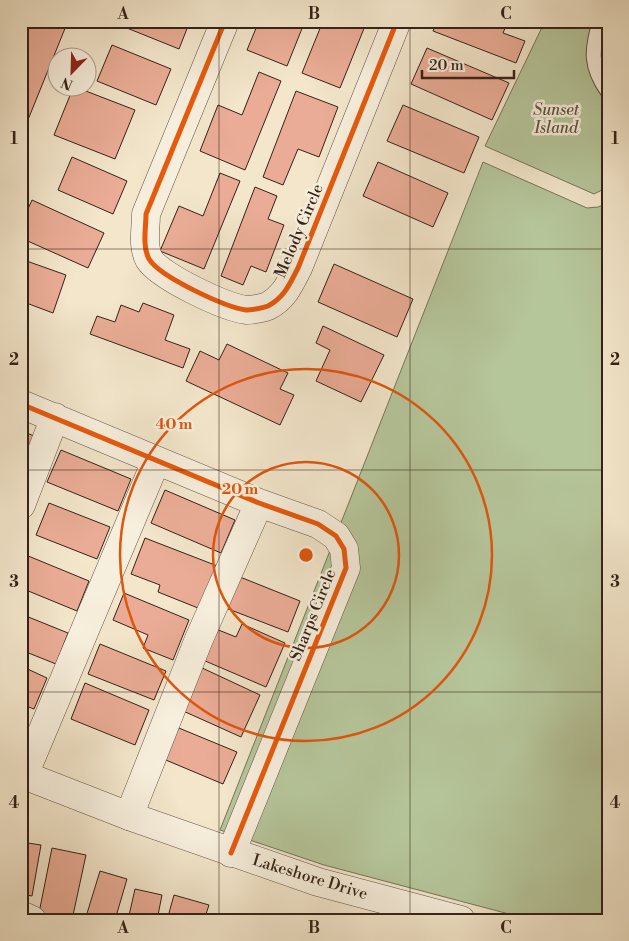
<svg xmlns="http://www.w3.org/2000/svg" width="629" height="941" font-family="'Libre Bodoni',serif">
  <rect width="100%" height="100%" fill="#f3e6cb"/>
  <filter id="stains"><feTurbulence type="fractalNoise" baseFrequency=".004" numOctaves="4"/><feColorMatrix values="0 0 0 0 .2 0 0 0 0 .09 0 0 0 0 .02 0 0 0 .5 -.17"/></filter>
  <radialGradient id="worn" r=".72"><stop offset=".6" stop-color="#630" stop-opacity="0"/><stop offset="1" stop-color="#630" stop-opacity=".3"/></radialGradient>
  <!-- green -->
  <path fill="#b6c69b" stroke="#76745a" d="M 545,21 L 608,21 L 608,187 L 594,194 L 485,146 Z
    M 483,162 L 587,208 L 598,207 L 608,203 L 608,920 L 547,920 L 509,914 L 324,865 L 220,830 Z"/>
  <!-- building -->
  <path fill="#eaac96" stroke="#352118" d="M 21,21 L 68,21 L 21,137 Z
    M 118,21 L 190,21 L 179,49 L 117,24 Z
    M 259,21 L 305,21 L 287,66 L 247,50 Z
    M 323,21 L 367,21 L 340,88 L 302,73 Z
    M 437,21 L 508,21 L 503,33 L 525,41 L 516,63 L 433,31 Z
    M 112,45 L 171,69 L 156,105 L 97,81 Z
    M 427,48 L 509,83 L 492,120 L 411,84 Z
    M 259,72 L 281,81 L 245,170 L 200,151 L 218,105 L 242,115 Z
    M 73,88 L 78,88 L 135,110 L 115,159 L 54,135 Z
    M 296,91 L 338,107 L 319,157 L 298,149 L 283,185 L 263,177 Z
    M 403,105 L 479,137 L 464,173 L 387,141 Z
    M 72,157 L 127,181 L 113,214 L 58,190 Z
    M 378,162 L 448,193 L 433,227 L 363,196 Z
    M 220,173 L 240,181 L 204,269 L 160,251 L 179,206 L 203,216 Z
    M 255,187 L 277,196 L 268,219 L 284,225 L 266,272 L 251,266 L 243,285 L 221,276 Z
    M 32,200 L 104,233 L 88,268 L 21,238 L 21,224 Z
    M 21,259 L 66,275 L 53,313 L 21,301 Z
    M 334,264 L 413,299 L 397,337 L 318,302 Z
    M 143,303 L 174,315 L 165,340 L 190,349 L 183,368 L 90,334 L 97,316 L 115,322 L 121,305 L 139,312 Z
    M 323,326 L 384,355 L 361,402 L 316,381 L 330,350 L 316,343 Z
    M 227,344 L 288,373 L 280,389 L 294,395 L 280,425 L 186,381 L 200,351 L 219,360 Z
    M 21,431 L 37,437 L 21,471 Z
    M 61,450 L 131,479 L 118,511 L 47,482 Z
    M 165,490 L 235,520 L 221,553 L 151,523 Z
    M 49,503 L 110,527 L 97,559 L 36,535 Z
    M 145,538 L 220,567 L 203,610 L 158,592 L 160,585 L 131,574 Z
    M 21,553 L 89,581 L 77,611 L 21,588 Z
    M 235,575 L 300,601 L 288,632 L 223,607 Z
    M 124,593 L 189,620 L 173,660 L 143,648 L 148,635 L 113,620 Z
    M 21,614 L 68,633 L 56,664 L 21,650 Z
    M 242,624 L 285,643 L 266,687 L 203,660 L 216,629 L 236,637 Z
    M 100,644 L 166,671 L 154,700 L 88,674 Z
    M 21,666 L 47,678 L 34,709 L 21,704 Z
    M 200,667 L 260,695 L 241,737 L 181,710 Z
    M 85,683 L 149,710 L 135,745 L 71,719 Z
    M 174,726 L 237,752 L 223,784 L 161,758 Z
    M 21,842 L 41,845 L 32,896 L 21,894 Z
    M 52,848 L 86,855 L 72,920 L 39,913 Z
    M 100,871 L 127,879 L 115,920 L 85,920 Z
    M 135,889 L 162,895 L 157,920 L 128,920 Z
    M 174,895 L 209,905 L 204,920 L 167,920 Z
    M 223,914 L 238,920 L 221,920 Z"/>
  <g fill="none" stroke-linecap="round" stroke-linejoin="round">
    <defs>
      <path id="service" d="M 600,21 C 591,50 590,67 608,92
        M 392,920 L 394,902"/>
      <path id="minor" d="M 225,21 L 146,214 C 146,228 142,246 149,259 C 160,277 225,307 246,310 C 252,310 263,308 268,306 C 285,297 290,283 298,268 L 397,21
        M 21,404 L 259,503 L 318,524 L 336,536 L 344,549 L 346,568 L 231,853
        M 21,505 L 55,417
        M 24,775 L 156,461
        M 129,816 L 199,639 L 259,503
        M 21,915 L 32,920"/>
      <path id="tertiary" d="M 21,774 L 129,816 L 318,882 L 461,920"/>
    </defs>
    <!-- service casing -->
    <use href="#service" stroke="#645245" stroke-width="16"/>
    <!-- minor casing -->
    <use href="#minor" stroke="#645245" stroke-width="29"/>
    <!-- tertiary casing -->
    <use href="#tertiary" stroke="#645245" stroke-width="29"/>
    <!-- service -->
    <use href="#service" stroke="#f7efdd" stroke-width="14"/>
    <!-- minor -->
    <use href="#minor" stroke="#f7efdd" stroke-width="28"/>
    <!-- tertiary -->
    <use href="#tertiary" stroke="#f7efdd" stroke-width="28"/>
    <defs>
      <path id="cycleway" d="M 225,21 L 146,214 C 146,228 142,246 149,259 C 160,277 225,307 246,310 C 252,310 263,308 268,306 C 285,297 290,283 298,268 L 397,21
        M 21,404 L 259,503 L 318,524 L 336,536 L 344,549 L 346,568 L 231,853"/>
    </defs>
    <!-- cycleway casing -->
    <use href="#cycleway" stroke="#f7efdd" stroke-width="8"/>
    <!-- cycleway -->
    <use href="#cycleway" stroke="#e8590c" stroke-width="5"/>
  </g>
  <!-- grid -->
  <path fill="none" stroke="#352118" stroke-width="1" stroke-opacity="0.55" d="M 219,21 L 219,920M 410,21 L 410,920M 21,249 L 608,249M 21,470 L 608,470M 21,692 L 608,692"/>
  <!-- distance rings -->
  <g fill="none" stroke="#df560d" stroke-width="2.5">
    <circle cx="306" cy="555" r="93"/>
    <circle cx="306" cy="555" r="186"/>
  </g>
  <g text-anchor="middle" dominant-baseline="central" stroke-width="5" stroke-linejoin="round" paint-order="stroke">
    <!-- park labels -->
    <g font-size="16" font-style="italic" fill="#5c533f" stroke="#f7efdd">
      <text x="556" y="110">Sunset<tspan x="556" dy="18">Island</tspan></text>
    </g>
    <!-- street labels -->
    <g font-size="16" fill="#352118" stroke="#f7efdd">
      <text transform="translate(299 231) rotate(-67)">Melody Circle</text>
      <text transform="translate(313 615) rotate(-68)">Sharps Circle</text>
      <text transform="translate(310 877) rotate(17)">Lakeshore Drive</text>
    </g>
  </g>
  <circle cx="306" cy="555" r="8" fill="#df560d" stroke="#f7efdd" stroke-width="2.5"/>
  <g font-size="15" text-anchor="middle" font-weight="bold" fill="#df560d" stroke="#f7efdd" stroke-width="5" stroke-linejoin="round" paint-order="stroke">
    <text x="174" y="429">40 m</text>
    <text x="240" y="494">20 m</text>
  </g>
  <!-- margin -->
  <rect width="629" height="941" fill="none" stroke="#f3e6cb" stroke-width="55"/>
  <!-- north arrow -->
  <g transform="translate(72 72) rotate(203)"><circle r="24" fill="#f7efdd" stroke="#a99d8e"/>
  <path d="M0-4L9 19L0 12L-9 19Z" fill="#8f2418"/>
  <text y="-8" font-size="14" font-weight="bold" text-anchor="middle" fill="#352118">N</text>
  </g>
  <!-- scale -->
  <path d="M422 70v8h92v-8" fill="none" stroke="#352118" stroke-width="2.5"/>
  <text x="429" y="70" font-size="15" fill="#352118" stroke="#f7efdd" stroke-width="4" paint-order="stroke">20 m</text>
  <rect x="28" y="28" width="574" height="886" fill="none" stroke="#352118" stroke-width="2"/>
  <g font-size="16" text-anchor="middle" font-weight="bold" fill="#352118">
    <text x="123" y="19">A</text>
    <text x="314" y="19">B</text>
    <text x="506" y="19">C</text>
    <text x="14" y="144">1</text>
    <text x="615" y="144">1</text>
    <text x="14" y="365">2</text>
    <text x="615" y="365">2</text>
    <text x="14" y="587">3</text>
    <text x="615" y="587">3</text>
    <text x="14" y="808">4</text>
    <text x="615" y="808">4</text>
    <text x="123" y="933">A</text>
    <text x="314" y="933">B</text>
    <text x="506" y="933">C</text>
  </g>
  <rect width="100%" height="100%" filter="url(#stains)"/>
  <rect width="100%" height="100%" fill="url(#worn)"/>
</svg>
